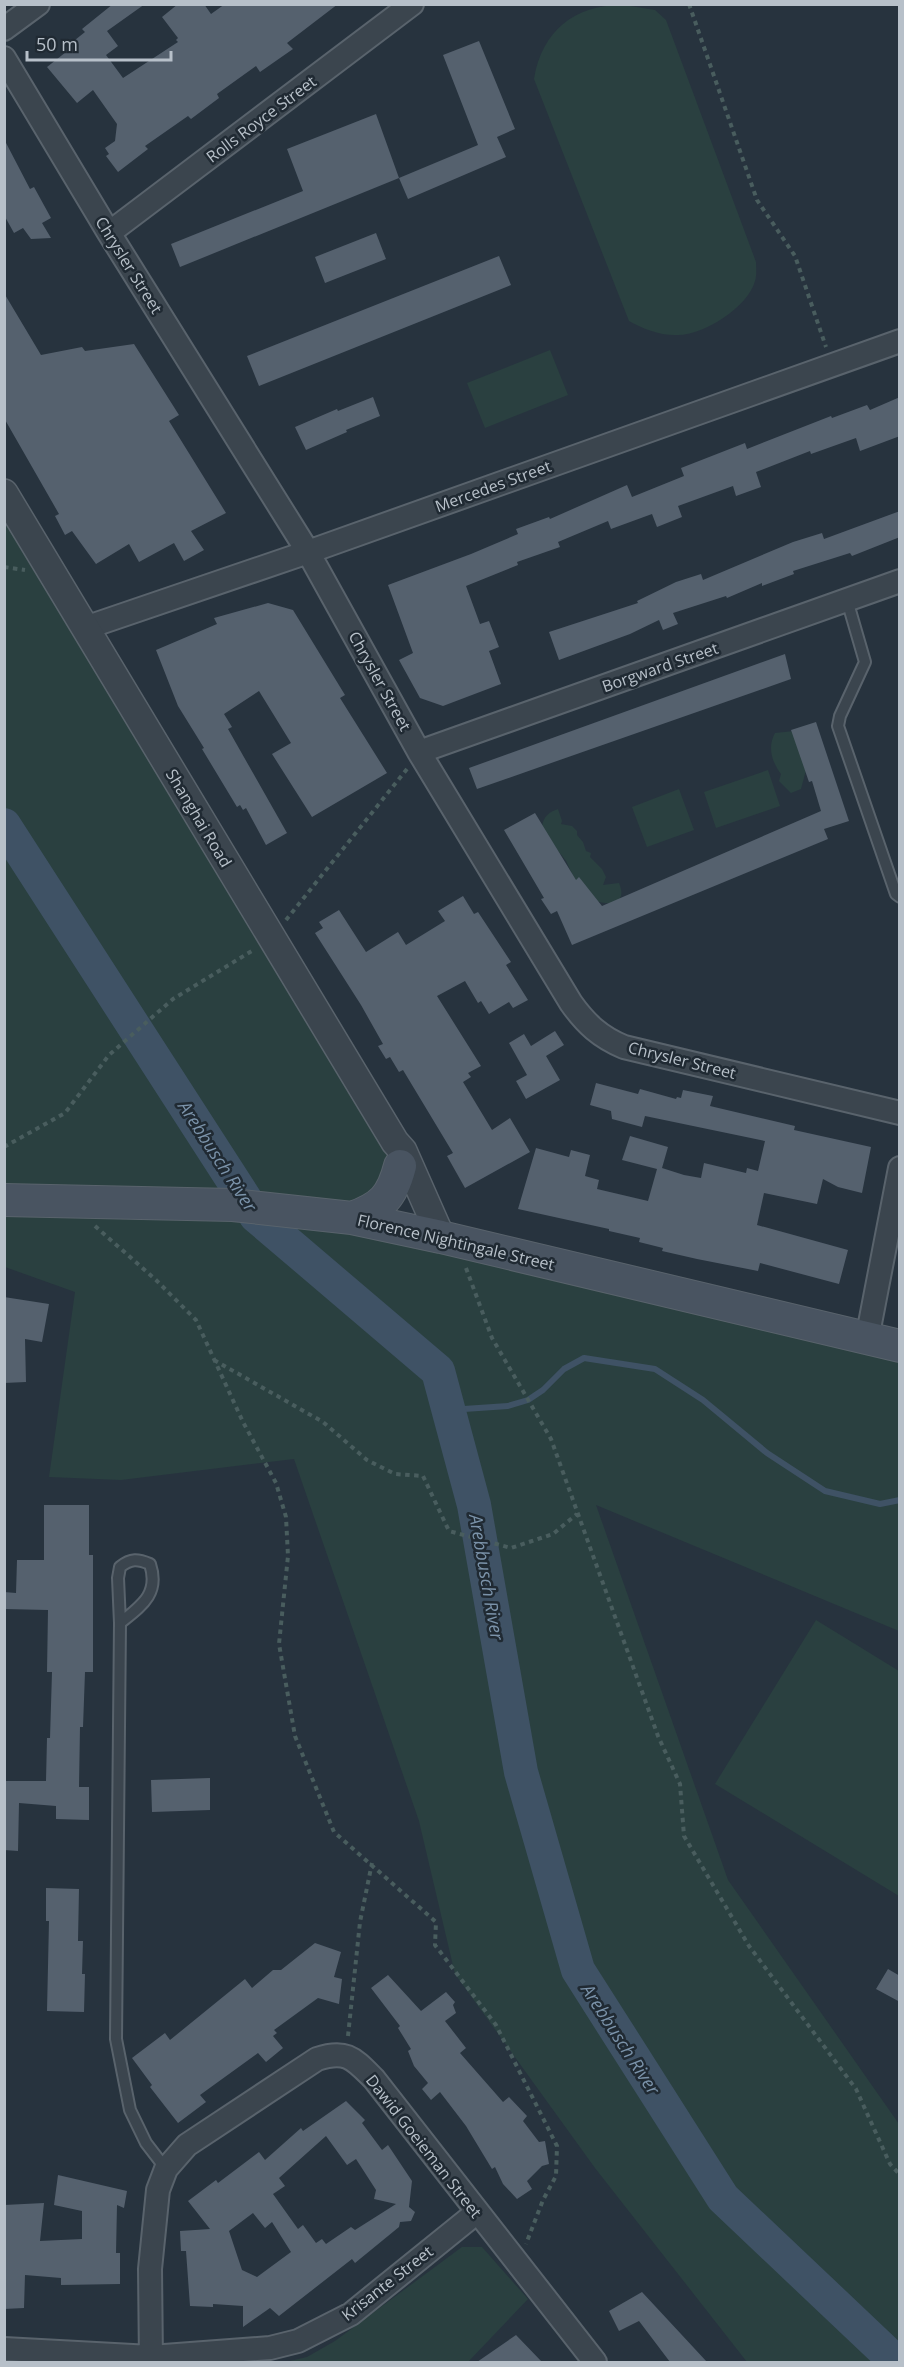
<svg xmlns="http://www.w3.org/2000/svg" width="904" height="2367" font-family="'Open Sans',sans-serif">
  <rect width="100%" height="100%" fill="#27333e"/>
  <!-- green -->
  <path fill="#2a4040" d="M 624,5 L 655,10 L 666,20 L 756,262 C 756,268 757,275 755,281 C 748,307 704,335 678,335 C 661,336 643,329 629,321 L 534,79 C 542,30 576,4 624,5 Z
    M 550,350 L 568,395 L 485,428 L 467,383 Z
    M 4,493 L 395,1142 L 370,1211 L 899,1346 L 899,1631 L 596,1505 L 728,1880 L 899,2124 L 899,2362 L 747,2362 L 595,2168 L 455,1974 L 419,1821 L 294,1459 L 121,1480 L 49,1477 L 75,1292 L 5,1267 Z
    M 794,731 L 806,770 L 801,789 L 791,793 L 779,781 L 781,774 C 772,762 767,747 775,733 Z
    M 768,770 L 780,806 L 716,828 L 704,792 Z
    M 679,789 L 694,830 L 647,847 L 632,807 Z
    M 558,809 L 562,821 L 561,824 L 572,826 L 577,831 L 577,835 L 583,842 L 586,851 L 591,853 L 590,857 L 602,869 L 606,877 L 603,885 L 619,883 C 631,912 594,904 584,894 C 577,887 572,874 568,865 C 566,859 561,855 557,850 C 552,842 547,834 542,826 C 544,816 549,812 558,809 Z
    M 816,1620 L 899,1671 L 899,1896 L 715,1784 Z
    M 462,2247 L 482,2247 L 528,2299 L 468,2362 L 286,2362 L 307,2357 L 335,2341 Z"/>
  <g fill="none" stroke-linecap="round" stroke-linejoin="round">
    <!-- stream -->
    <path stroke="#3f5265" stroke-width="6" d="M 449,1410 L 508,1406 L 528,1400 L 543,1390 L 564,1369 L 584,1358 L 655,1369 L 703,1400 L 767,1453 L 825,1491 L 880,1504 L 900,1500"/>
    <!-- river -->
    <path stroke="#3f5265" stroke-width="34" d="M 4,825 L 256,1216 L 438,1371 L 474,1505 L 521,1772 L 578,1970 L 723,2198 L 892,2358 L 900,2362"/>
  </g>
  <!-- building -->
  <path fill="#55616e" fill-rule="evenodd" d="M 113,4 L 145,4 L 107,31 L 118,46 L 106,55 L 123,78 L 178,42 L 176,40 L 178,38 L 162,17 L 178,4 L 204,4 L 211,14 L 225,4 L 338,4 L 287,43 L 293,49 L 260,72 L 256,66 L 217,94 L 219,98 L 191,119 L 188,116 L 145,146 L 148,149 L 118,172 L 106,156 L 109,154 L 105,148 L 115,141 L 117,124 L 93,90 L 77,103 L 47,67 L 66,52 L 65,48 L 85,32 L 82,29 Z
    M 479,41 L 515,129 L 497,137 L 506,157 L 408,199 L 399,178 L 478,145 L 443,55 Z
    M 376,114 L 399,178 L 180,267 L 171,244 L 303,191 L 287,149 Z
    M 4,139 L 30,189 L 34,187 L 51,218 L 42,223 L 51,238 L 31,239 L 23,228 L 14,233 L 4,215 Z
    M 376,233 L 386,259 L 325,283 L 315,257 Z
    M 499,256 L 511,285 L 259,386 L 247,356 Z
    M 4,293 L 41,355 L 82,347 L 85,351 L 134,344 L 179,415 L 169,421 L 226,513 L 191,531 L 204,550 L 184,561 L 174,543 L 139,562 L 129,544 L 96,564 L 72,531 L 65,535 L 55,516 L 59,514 L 4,418 Z
    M 373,397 L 380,416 L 346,430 L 347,432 L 306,450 L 295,427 L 337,409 L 338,411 Z
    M 900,397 L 900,436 L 860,451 L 856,438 L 811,454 L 810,451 L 756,472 L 761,487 L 736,496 L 733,486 L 678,506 L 682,517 L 657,527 L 652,514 L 611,529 L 608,521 L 558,542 L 560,547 L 517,562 L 518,565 L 466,586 L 480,624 L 489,621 L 499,647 L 489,651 L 501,684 L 443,706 L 420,698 L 399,660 L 413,653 L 388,585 L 471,554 L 518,534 L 516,529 L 549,517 L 550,519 L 627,485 L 632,497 L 684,476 L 681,468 L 745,443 L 747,449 L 831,416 L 832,418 L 867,405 L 870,410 Z
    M 900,511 L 900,537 L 852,556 L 850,553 L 793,571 L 794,574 L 762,586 L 762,583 L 727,598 L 726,596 L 673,613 L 678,624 L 663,630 L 659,620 L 630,634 L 559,660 L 549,632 L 638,603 L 637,601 L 676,582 L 701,574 L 703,580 L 793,542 L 822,533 L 824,539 Z
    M 268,603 L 293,610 L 345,695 L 340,698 L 387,773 L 312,817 L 272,754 L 291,743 L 259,691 L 224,714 L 232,727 L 228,729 L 287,833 L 266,845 L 246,808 L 243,810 L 240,805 L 237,807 L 202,749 L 204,748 L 178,706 L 156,650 L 217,624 L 214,618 Z
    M 785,654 L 791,679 L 477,789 L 469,768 Z
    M 816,722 L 849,821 L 824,829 L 828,839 L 572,945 L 557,911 L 551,914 L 541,899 L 544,898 L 504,830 L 535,813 L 576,880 L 579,877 L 602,906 L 821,811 L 812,781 L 809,782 L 791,730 Z
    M 463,896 L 474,914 L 478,912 L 511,962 L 506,965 L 528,1000 L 513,1008 L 509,1002 L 489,1014 L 481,1001 L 478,1003 L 465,981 L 437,996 L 481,1066 L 468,1073 L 471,1077 L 463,1082 L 492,1130 L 510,1118 L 530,1152 L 465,1188 L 447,1156 L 453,1153 L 403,1070 L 399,1072 L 390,1057 L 386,1059 L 378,1046 L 383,1044 L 361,1005 L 315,933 L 323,928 L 319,922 L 339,910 L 366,952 L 398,932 L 406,945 L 445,921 L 438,911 Z
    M 555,1031 L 564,1045 L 546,1056 L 560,1080 L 526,1099 L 516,1081 L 527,1075 L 509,1043 L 524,1034 L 531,1046 Z
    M 596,1083 L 638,1094 L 640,1089 L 676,1099 L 677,1097 L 681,1098 L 683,1090 L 713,1096 L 710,1106 L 795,1126 L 794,1130 L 871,1147 L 862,1193 L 838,1187 L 823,1179 L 817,1204 L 764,1193 L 757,1225 L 848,1250 L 839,1284 L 760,1263 L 758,1271 L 697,1259 L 662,1251 L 663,1248 L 639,1242 L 640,1238 L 609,1231 L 609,1229 L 518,1209 L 536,1148 L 569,1157 L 571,1150 L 590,1155 L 585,1176 L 599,1180 L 597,1189 L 648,1201 L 657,1169 L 622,1160 L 630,1136 L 668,1147 L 662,1168 L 684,1175 L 701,1178 L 704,1163 L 746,1173 L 747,1168 L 758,1171 L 765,1141 L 645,1116 L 642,1127 L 612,1119 L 611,1111 L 590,1105 Z
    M 4,1297 L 49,1304 L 42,1342 L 25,1339 L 26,1382 L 4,1383 Z
    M 44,1505 L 89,1505 L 89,1555 L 93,1555 L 93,1672 L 85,1672 L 83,1727 L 80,1727 L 79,1787 L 89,1787 L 89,1820 L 56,1819 L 56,1806 L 19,1803 L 18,1851 L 4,1850 L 4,1781 L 46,1781 L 47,1738 L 50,1738 L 52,1672 L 47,1672 L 48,1610 L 4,1609 L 4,1592 L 16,1593 L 17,1560 L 44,1560 Z
    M 210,1778 L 210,1810 L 152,1812 L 151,1780 Z
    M 46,1888 L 79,1889 L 78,1941 L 83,1941 L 82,1974 L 85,1974 L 84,2012 L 47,2011 L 49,1921 L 46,1921 Z
    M 315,1943 L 341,1952 L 334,1977 L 342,1979 L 339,2004 L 318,1998 L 274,2030 L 277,2033 L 273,2036 L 283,2048 L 266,2062 L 258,2053 L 200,2095 L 206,2102 L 178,2123 L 150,2087 L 152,2085 L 132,2058 L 165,2033 L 170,2040 L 245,1979 L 252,1988 L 273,1970 L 281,1970 Z
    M 888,1969 L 900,1976 L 900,2002 L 876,1989 Z
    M 388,1975 L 421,2011 L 446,1992 L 455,2002 L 453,2005 L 456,2013 L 445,2021 L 466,2048 L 460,2053 L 503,2102 L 509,2097 L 527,2116 L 523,2121 L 539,2142 L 545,2141 L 549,2164 L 542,2166 L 527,2181 L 532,2189 L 517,2199 L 503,2184 L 495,2167 L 492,2169 L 466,2126 L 440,2092 L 431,2100 L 422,2089 L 428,2083 L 414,2066 L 408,2051 L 411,2049 L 398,2028 L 400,2026 L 371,1988 Z
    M 346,2101 L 365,2120 L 362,2123 L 382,2150 L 388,2145 L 412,2181 L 409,2207 L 415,2212 L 411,2221 L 400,2222 L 399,2227 L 355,2263 L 352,2259 L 279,2316 L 270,2308 L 243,2327 L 243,2306 L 213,2304 L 213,2307 L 190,2306 L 186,2251 L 181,2251 L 180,2231 L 210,2229 L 188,2201 L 216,2180 L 218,2183 L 259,2152 L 265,2160 L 301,2128 L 303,2131 ZM 326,2136 L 347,2165 L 356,2159 L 376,2190 L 374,2199 L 396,2204 L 355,2230 L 351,2227 L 326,2244 L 322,2239 L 316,2243 L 303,2225 L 298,2229 L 273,2194 L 285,2186 L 279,2178 ZM 253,2213 L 265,2228 L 272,2222 L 291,2252 L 257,2277 L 242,2270 L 229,2231 Z
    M 58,2175 L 127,2191 L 124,2208 L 117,2205 L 116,2253 L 120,2253 L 120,2284 L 61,2285 L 61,2278 L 25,2275 L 24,2308 L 4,2309 L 4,2205 L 44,2203 L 40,2241 L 82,2239 L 82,2211 L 54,2205 Z
    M 642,2292 L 707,2362 L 670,2362 L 639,2321 L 619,2331 L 609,2311 Z
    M 516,2335 L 542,2362 L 477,2362 Z"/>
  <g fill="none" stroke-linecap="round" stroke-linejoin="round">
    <defs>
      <path id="service" d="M 847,600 L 865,662 L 840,716 L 838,726 L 896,894 L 900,897
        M 120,1623 C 141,1606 160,1594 150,1564 C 138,1559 131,1558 120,1567 L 118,1578 L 120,1623 L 116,2039 L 130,2110 L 146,2143 L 166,2169"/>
      <path id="minor" d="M 4,29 L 38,4
        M 4,58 L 109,233 L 308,552 L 419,752 L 571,1003 C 586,1024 600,1037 624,1047 L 900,1113
        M 109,233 L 412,4
        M 85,628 L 308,552 L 900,341
        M 419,752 L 900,581
        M 867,1339 L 900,1168
        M 4,2349 L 151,2357 L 270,2348 L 298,2341 L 351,2314 L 476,2213
        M 151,2362 L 150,2269 L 158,2190 L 166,2169 L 187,2145 L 317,2059 C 347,2049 354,2059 374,2079 L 595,2362"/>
      <path id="tertiary" d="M 4,493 L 395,1142 L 403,1151 L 441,1237"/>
      <path id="secondary" d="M 4,1200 L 233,1205 L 352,1218 L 441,1237 L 900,1346
        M 352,1218 C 382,1207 392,1197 400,1166"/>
    </defs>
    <!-- service casing -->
    <use href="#service" stroke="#59636c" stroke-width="14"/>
    <!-- minor casing -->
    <use href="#minor" stroke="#59636c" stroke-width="26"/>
    <!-- tertiary casing -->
    <use href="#tertiary" stroke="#59636c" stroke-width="30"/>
    <!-- secondary casing -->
    <use href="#secondary" stroke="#59636c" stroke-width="34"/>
    <!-- path -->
    <path stroke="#495d5e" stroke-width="4" stroke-dasharray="4.5 4.5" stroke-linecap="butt" d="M 689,4 L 757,200 L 795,256 L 826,347
      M 4,567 L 25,570
      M 286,920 L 407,769
      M 4,1147 L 65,1113 L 109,1055 L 173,999 L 255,949
      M 95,1226 L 156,1280 L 196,1320 L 243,1422 L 276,1483 L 286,1517 L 288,1556 L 279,1644 L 295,1736 L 334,1832 L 436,1922 L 435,1945 L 496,2025 L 557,2146 L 556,2176 L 543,2200 L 526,2244
      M 466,1268 L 492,1338 L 551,1439 L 658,1736 L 680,1784 L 684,1836 L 749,1946 L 856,2089 L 890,2164 L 900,2175
      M 214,1360 L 323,1422 L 367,1460 L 395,1474 L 423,1476 L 449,1531 L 511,1548 L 553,1534 L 577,1514
      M 348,2036 L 360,1922 L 372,1863"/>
    <!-- service -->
    <use href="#service" stroke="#3b454e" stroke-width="10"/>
    <!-- minor -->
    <use href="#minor" stroke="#3b454e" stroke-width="22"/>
    <!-- tertiary -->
    <use href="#tertiary" stroke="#3b454e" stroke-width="27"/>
    <!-- secondary -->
    <use href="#secondary" stroke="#495461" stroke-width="32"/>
  </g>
  <g text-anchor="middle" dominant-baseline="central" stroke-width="5" stroke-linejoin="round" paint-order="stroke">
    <!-- street labels -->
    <g font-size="16" fill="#b7c0c9" stroke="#202a33">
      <text transform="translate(261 119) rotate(-37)">Rolls Royce Street</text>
      <text transform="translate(129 265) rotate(58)">Chrysler Street</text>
      <text transform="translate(493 486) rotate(-20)">Mercedes Street</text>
      <text transform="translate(660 667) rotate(-19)">Borgward Street</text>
      <text transform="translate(380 681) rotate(61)">Chrysler Street</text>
      <text transform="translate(199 818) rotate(59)">Shanghai Road</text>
      <text transform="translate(682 1060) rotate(14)">Chrysler Street</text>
      <text transform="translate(456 1242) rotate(13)">Florence Nightingale Street</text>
      <text transform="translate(424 2146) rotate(52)">Dawid Goeieman Street</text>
      <text transform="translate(387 2283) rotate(-38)">Krisante Street</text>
    </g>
    <!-- water labels -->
    <g font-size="18" font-style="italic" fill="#7b93aa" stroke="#202a33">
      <text transform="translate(218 1156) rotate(57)">Arebbusch River</text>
      <text transform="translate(487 1577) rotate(80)">Arebbusch River</text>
      <text transform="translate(621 2039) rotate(57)">Arebbusch River</text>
    </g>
  </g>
  <!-- border -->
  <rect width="904" height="2367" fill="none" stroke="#b7c0c9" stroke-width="12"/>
  <!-- scale -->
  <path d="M27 51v9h144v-9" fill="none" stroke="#b7c0c9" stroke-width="3"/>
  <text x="36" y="51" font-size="18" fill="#b7c0c9" stroke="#202a33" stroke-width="4.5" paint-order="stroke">50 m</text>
</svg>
